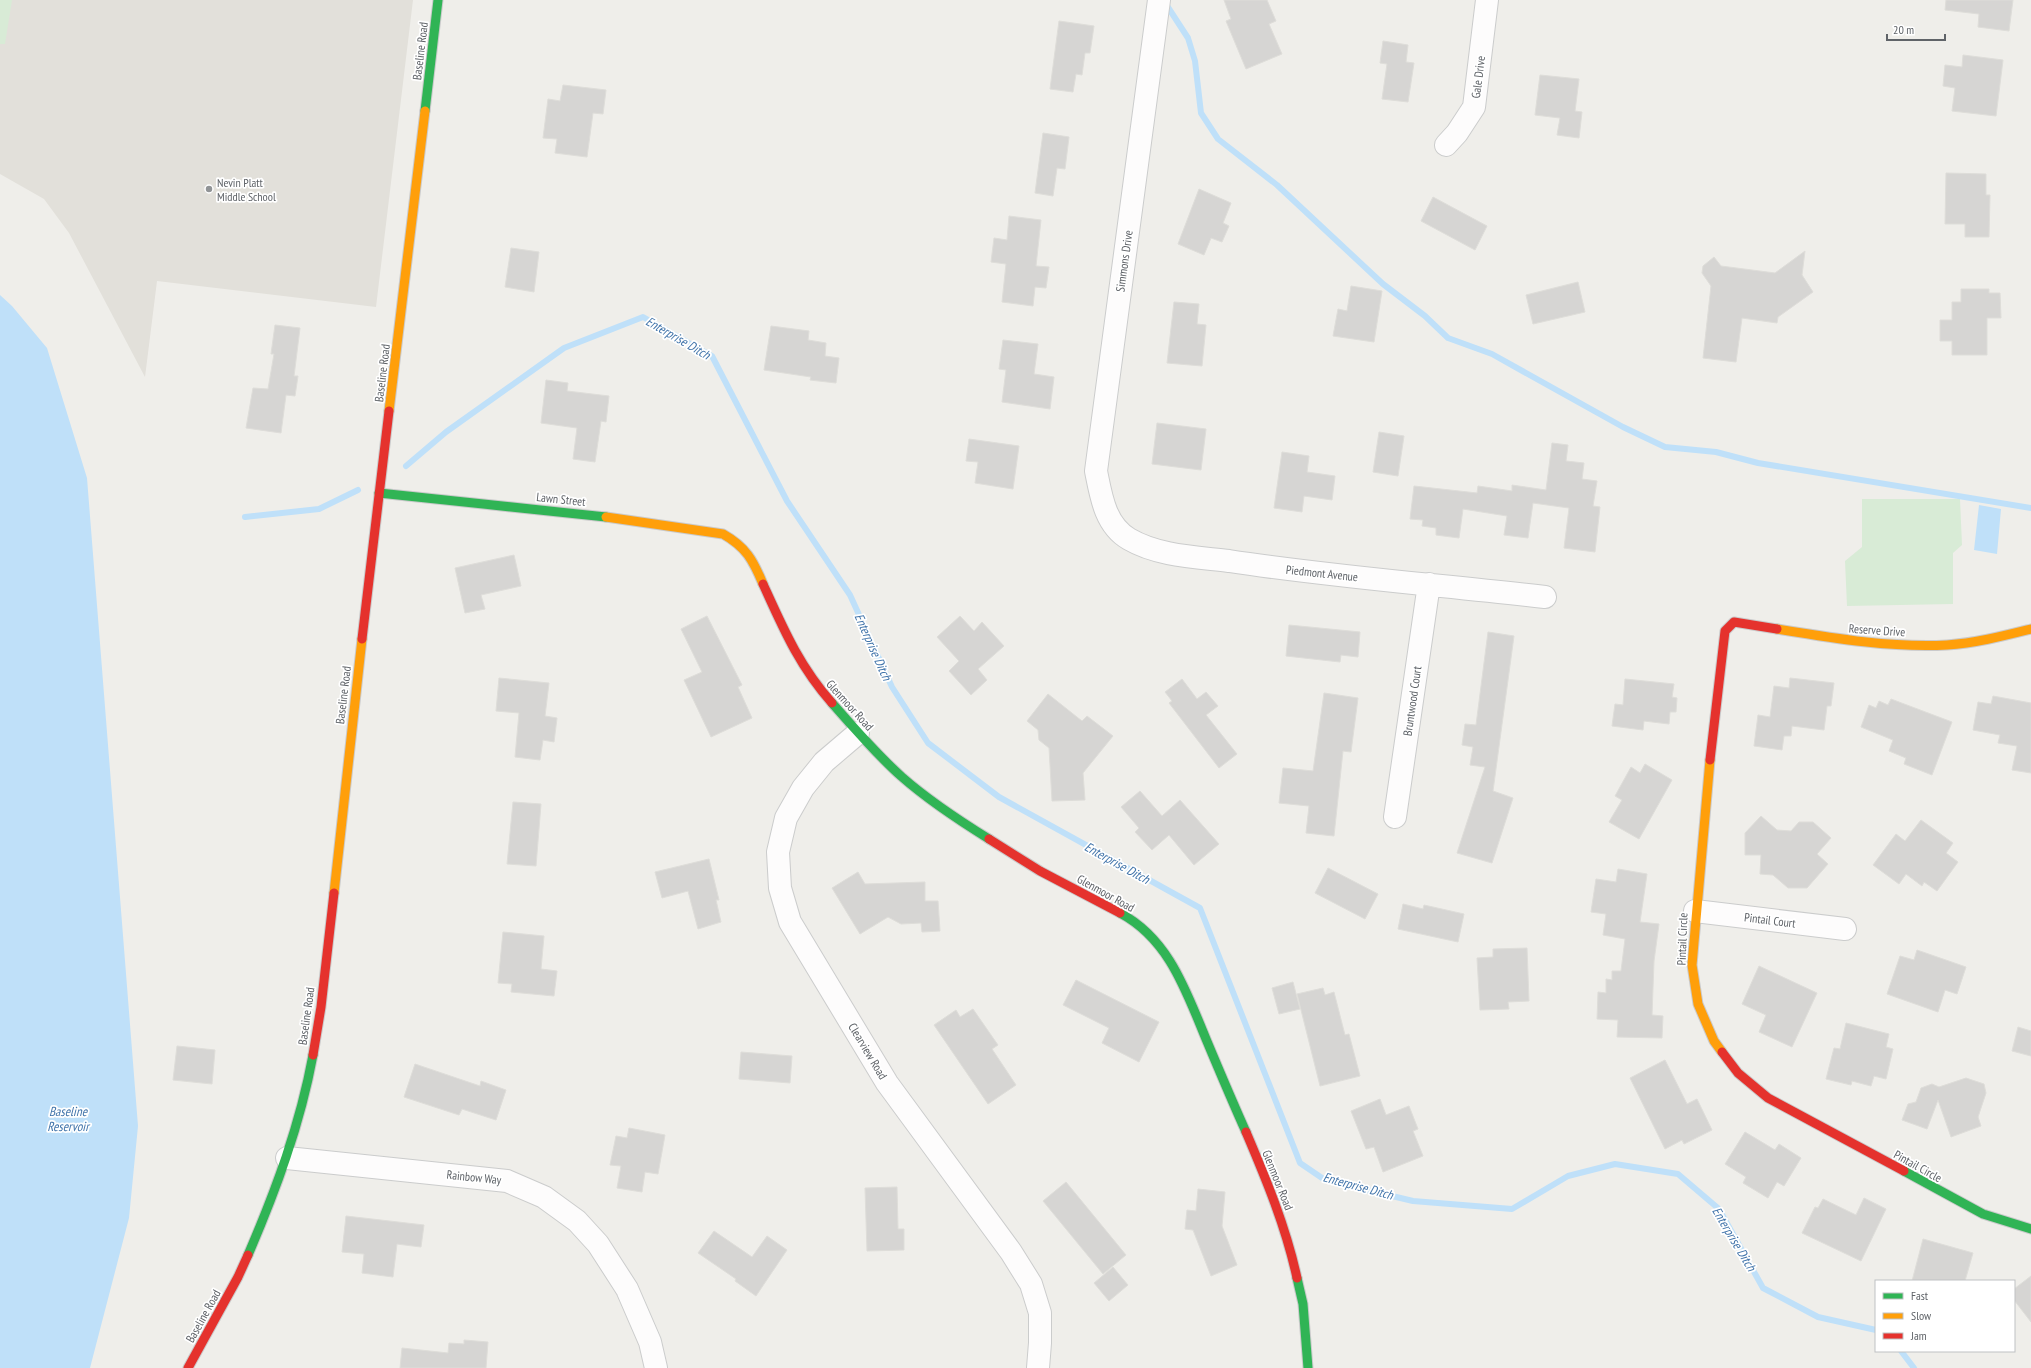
<svg xmlns="http://www.w3.org/2000/svg" width="2031" height="1368" font-family="'PT Sans Narrow',sans-serif">
  <rect width="100%" height="100%" fill="#efeeea"/>
  <!-- education -->
  <path fill="#e2e0da" d="M 0,0 L 413,0 L 376,307 L 157,281 L 145,377 L 69,233 L 44,199 L 0,174 Z"/>
  <!-- green -->
  <path fill="#d8ebd6" d="M 0,0 L 12,0 L 5,44 L 0,44 Z
    M 1862,499 L 1960,499 L 1962,545 L 1953,553 L 1953,604 L 1847,606 L 1845,561 L 1862,547 Z"/>
  <!-- water -->
  <path fill="#bfe0f9" d="M 0,295 L 12,306 L 47,348 L 87,478 L 138,1126 L 129,1218 L 90,1368 L 0,1368 Z
    M 1979,505 L 2001,509 L 1997,554 L 1974,550 Z"/>
  <g fill="none" stroke-linecap="round" stroke-linejoin="round">
    <!-- stream -->
    <path stroke="#bfe0f9" stroke-width="6" d="M 1164,1 L 1188,38 L 1195,61 L 1201,113 L 1218,139 L 1277,185 L 1383,284 L 1425,316 L 1448,338 L 1492,354 L 1623,427 L 1665,447 L 1716,452 L 1758,463 L 2031,508
      M 406,466 L 446,432 L 564,348 L 643,317 L 712,356 L 787,501 L 850,595 L 892,687 L 928,743 L 999,797 L 1200,908 L 1300,1163 L 1325,1180 L 1413,1201 L 1512,1209 L 1568,1176 L 1615,1164 L 1678,1174 L 1719,1209 L 1763,1288 L 1818,1317 L 1876,1330
      M 245,517 L 319,509 L 358,490
      M 1901,1351 L 1914,1368"/>
  </g>
  <!-- building -->
  <path fill="#d6d5d3" stroke="#deddd9" d="M 1224,0 L 1267,0 L 1276,21 L 1269,24 L 1282,54 L 1246,69 L 1226,21 L 1231,19 Z
    M 1946,0 L 2013,0 L 2009,31 L 1978,27 L 1979,14 L 1945,10 Z
    M 1059,21 L 1094,26 L 1090,53 L 1085,53 L 1082,75 L 1076,74 L 1073,92 L 1050,89 Z
    M 1383,41 L 1408,45 L 1406,62 L 1414,63 L 1408,102 L 1382,99 L 1387,64 L 1380,63 Z
    M 1963,55 L 2003,60 L 1996,116 L 1952,111 L 1955,88 L 1943,86 L 1945,65 L 1962,67 Z
    M 1540,75 L 1579,79 L 1575,111 L 1582,112 L 1579,138 L 1557,135 L 1560,118 L 1535,115 Z
    M 563,85 L 606,90 L 603,114 L 593,113 L 587,157 L 555,153 L 557,139 L 543,138 L 548,99 L 560,101 Z
    M 1043,133 L 1069,137 L 1065,169 L 1057,168 L 1053,196 L 1035,193 Z
    M 1946,173 L 1986,174 L 1986,195 L 1990,195 L 1989,237 L 1965,237 L 1965,224 L 1945,224 Z
    M 1199,189 L 1231,203 L 1223,223 L 1229,226 L 1222,242 L 1211,238 L 1204,255 L 1178,244 Z
    M 1433,197 L 1487,226 L 1475,250 L 1421,221 Z
    M 1009,216 L 1041,220 L 1036,266 L 1049,267 L 1046,288 L 1035,287 L 1033,306 L 1002,302 L 1006,264 L 991,262 L 994,238 L 1007,240 Z
    M 511,248 L 539,252 L 534,292 L 505,287 Z
    M 1805,251 L 1802,275 L 1813,292 L 1778,317 L 1777,323 L 1742,318 L 1736,362 L 1703,358 L 1711,286 L 1702,273 L 1703,266 L 1714,257 L 1721,266 L 1775,273 Z
    M 1578,282 L 1585,312 L 1533,324 L 1526,295 Z
    M 1351,286 L 1382,291 L 1374,342 L 1333,336 L 1338,309 L 1347,311 Z
    M 1961,289 L 1989,289 L 1989,293 L 2000,293 L 2001,318 L 1987,318 L 1987,355 L 1952,355 L 1952,341 L 1940,341 L 1940,320 L 1952,320 L 1952,302 L 1961,302 Z
    M 1174,302 L 1199,304 L 1197,324 L 1206,325 L 1202,366 L 1167,363 Z
    M 275,325 L 300,328 L 294,376 L 298,376 L 295,396 L 286,395 L 281,433 L 246,428 L 253,388 L 268,389 L 274,354 L 271,354 Z
    M 771,326 L 809,331 L 808,340 L 826,343 L 825,356 L 839,358 L 836,383 L 810,380 L 811,377 L 764,370 Z
    M 1003,340 L 1038,344 L 1034,374 L 1054,377 L 1050,409 L 1002,402 L 1006,370 L 999,369 Z
    M 546,380 L 568,383 L 567,391 L 609,396 L 606,422 L 601,421 L 595,462 L 573,459 L 577,428 L 541,423 Z
    M 1157,423 L 1206,429 L 1201,470 L 1152,464 Z
    M 1379,432 L 1404,436 L 1398,476 L 1373,472 Z
    M 969,439 L 1019,446 L 1013,489 L 975,483 L 978,462 L 966,461 Z
    M 1552,443 L 1568,445 L 1566,461 L 1584,463 L 1582,479 L 1597,481 L 1593,506 L 1600,507 L 1595,552 L 1564,548 L 1569,508 L 1533,503 L 1528,538 L 1504,535 L 1507,516 L 1463,509 L 1459,538 L 1436,535 L 1436,528 L 1422,526 L 1423,520 L 1410,519 L 1414,486 L 1477,493 L 1478,486 L 1512,491 L 1512,485 L 1546,490 Z
    M 1282,452 L 1309,456 L 1307,472 L 1335,476 L 1332,500 L 1304,496 L 1302,512 L 1274,508 Z
    M 514,555 L 521,586 L 481,595 L 485,609 L 465,613 L 455,568 Z
    M 707,616 L 742,685 L 738,687 L 752,718 L 711,737 L 684,680 L 702,672 L 681,629 Z
    M 960,616 L 974,631 L 982,622 L 1004,646 L 978,669 L 987,680 L 971,695 L 949,671 L 959,661 L 937,637 Z
    M 1289,625 L 1360,632 L 1358,657 L 1341,655 L 1340,662 L 1286,656 Z
    M 1488,632 L 1514,636 L 1493,791 L 1513,798 L 1492,863 L 1457,853 L 1485,767 L 1470,765 L 1473,747 L 1462,745 L 1465,724 L 1476,725 Z
    M 499,678 L 549,683 L 545,716 L 557,718 L 554,742 L 543,740 L 540,760 L 515,757 L 519,713 L 496,711 Z
    M 1790,678 L 1834,683 L 1831,706 L 1827,706 L 1824,730 L 1792,726 L 1791,736 L 1784,736 L 1782,750 L 1754,746 L 1758,715 L 1770,717 L 1774,686 L 1789,688 Z
    M 1182,679 L 1197,699 L 1206,692 L 1218,706 L 1206,715 L 1237,754 L 1219,768 L 1169,703 L 1172,701 L 1165,692 Z
    M 1625,679 L 1674,684 L 1672,697 L 1677,698 L 1676,712 L 1670,712 L 1669,724 L 1644,721 L 1643,730 L 1612,726 L 1615,704 L 1623,705 Z
    M 1324,693 L 1358,698 L 1351,752 L 1343,751 L 1334,836 L 1306,833 L 1309,806 L 1279,803 L 1283,768 L 1313,771 Z
    M 1048,694 L 1082,721 L 1087,716 L 1113,736 L 1083,773 L 1085,800 L 1052,801 L 1049,748 L 1039,740 L 1038,730 L 1027,721 Z
    M 1993,696 L 2031,703 L 2031,773 L 2012,770 L 2017,746 L 1998,743 L 2000,735 L 1973,730 L 1978,702 L 1991,704 Z
    M 1891,699 L 1952,722 L 1932,775 L 1904,764 L 1906,758 L 1889,751 L 1893,740 L 1861,727 L 1869,705 L 1876,708 L 1879,701 L 1888,705 Z
    M 1645,764 L 1672,780 L 1639,839 L 1609,822 L 1622,800 L 1615,796 L 1631,767 L 1640,773 Z
    M 1140,791 L 1162,816 L 1180,800 L 1219,844 L 1194,865 L 1169,835 L 1152,850 L 1135,832 L 1139,828 L 1121,807 Z
    M 513,802 L 541,804 L 536,866 L 507,864 Z
    M 1761,816 L 1777,830 L 1791,831 L 1799,822 L 1813,822 L 1831,838 L 1817,854 L 1828,864 L 1807,888 L 1788,888 L 1773,875 L 1760,874 L 1761,855 L 1745,855 L 1745,833 Z
    M 1921,820 L 1953,843 L 1946,853 L 1958,862 L 1937,891 L 1924,882 L 1922,886 L 1906,874 L 1899,884 L 1873,865 L 1896,834 L 1905,841 Z
    M 709,859 L 719,900 L 716,900 L 721,922 L 698,929 L 688,891 L 662,898 L 655,872 Z
    M 1328,868 L 1378,894 L 1365,919 L 1315,893 Z
    M 1618,869 L 1647,874 L 1640,922 L 1659,924 L 1654,961 L 1652,1015 L 1663,1016 L 1662,1038 L 1617,1037 L 1618,1020 L 1597,1019 L 1598,992 L 1606,993 L 1606,979 L 1612,980 L 1612,971 L 1621,971 L 1625,939 L 1603,935 L 1606,914 L 1591,912 L 1596,879 L 1616,882 Z
    M 858,872 L 865,884 L 925,882 L 925,901 L 938,901 L 940,931 L 922,932 L 921,923 L 901,924 L 888,917 L 860,934 L 832,888 Z
    M 1403,904 L 1423,909 L 1424,905 L 1464,914 L 1458,942 L 1398,929 Z
    M 503,932 L 544,936 L 541,969 L 557,971 L 554,996 L 511,992 L 512,984 L 498,983 Z
    M 1527,948 L 1529,1001 L 1508,1002 L 1509,1009 L 1480,1010 L 1477,958 L 1493,957 L 1493,949 Z
    M 1917,950 L 1966,967 L 1957,994 L 1945,990 L 1938,1012 L 1887,994 L 1900,956 L 1914,960 Z
    M 1759,966 L 1817,993 L 1792,1047 L 1759,1032 L 1766,1015 L 1742,1004 Z
    M 1076,980 L 1159,1022 L 1139,1062 L 1102,1043 L 1109,1028 L 1063,1005 Z
    M 1293,982 L 1300,1009 L 1279,1014 L 1272,988 Z
    M 1323,988 L 1325,995 L 1334,992 L 1345,1035 L 1349,1034 L 1360,1076 L 1320,1086 L 1297,994 Z
    M 973,1009 L 998,1045 L 992,1049 L 1016,1085 L 988,1104 L 934,1025 L 956,1010 L 960,1017 Z
    M 1846,1023 L 1889,1034 L 1886,1047 L 1893,1049 L 1886,1079 L 1874,1076 L 1871,1086 L 1852,1081 L 1851,1085 L 1826,1079 L 1834,1048 L 1840,1049 Z
    M 2018,1027 L 2031,1031 L 2031,1056 L 2012,1051 Z
    M 177,1046 L 215,1050 L 212,1084 L 173,1080 Z
    M 741,1052 L 792,1056 L 790,1083 L 739,1079 Z
    M 1665,1060 L 1687,1104 L 1697,1099 L 1712,1130 L 1684,1144 L 1682,1140 L 1665,1149 L 1630,1078 Z
    M 415,1064 L 480,1086 L 481,1081 L 506,1090 L 496,1120 L 462,1109 L 459,1115 L 404,1097 Z
    M 1966,1078 L 1984,1084 L 1986,1093 L 1978,1117 L 1981,1126 L 1951,1137 L 1938,1100 L 1927,1129 L 1902,1120 L 1908,1104 L 1916,1102 L 1921,1088 L 1932,1084 L 1939,1087 Z
    M 1380,1099 L 1386,1115 L 1409,1106 L 1418,1129 L 1413,1131 L 1423,1156 L 1383,1172 L 1374,1147 L 1366,1149 L 1351,1111 Z
    M 629,1128 L 665,1135 L 658,1174 L 645,1172 L 642,1192 L 617,1188 L 621,1166 L 610,1165 L 616,1136 L 627,1138 Z
    M 1745,1132 L 1775,1150 L 1779,1144 L 1801,1158 L 1784,1186 L 1777,1182 L 1768,1198 L 1743,1183 L 1746,1177 L 1725,1164 Z
    M 1066,1182 L 1126,1255 L 1103,1274 L 1043,1201 Z
    M 897,1187 L 898,1229 L 904,1229 L 904,1250 L 867,1251 L 865,1188 Z
    M 1198,1189 L 1225,1192 L 1222,1226 L 1237,1265 L 1211,1276 L 1193,1230 L 1185,1229 L 1187,1210 L 1196,1211 Z
    M 1864,1198 L 1886,1209 L 1861,1261 L 1802,1233 L 1815,1207 L 1818,1208 L 1823,1199 L 1856,1215 Z
    M 346,1216 L 424,1225 L 421,1247 L 397,1244 L 393,1277 L 362,1273 L 364,1254 L 342,1252 Z
    M 714,1231 L 752,1257 L 767,1236 L 787,1250 L 756,1296 L 735,1281 L 736,1279 L 698,1253 Z
    M 1923,1239 L 1973,1253 L 1965,1281 L 1912,1281 Z
    M 1113,1267 L 1128,1285 L 1109,1301 L 1094,1283 Z
    M 2031,1276 L 2031,1322 L 2014,1300 L 2014,1289 Z
    M 464,1340 L 488,1342 L 486,1368 L 400,1368 L 402,1348 L 448,1353 L 449,1343 L 464,1344 Z"/>
  <g fill="none" stroke-linecap="round" stroke-linejoin="round">
    <defs>
      <path id="street" d="M 1159,0 L 1096,471 C 1101,496 1105,525 1129,539 C 1158,556 1196,557 1229,561 C 1334,577 1440,585 1545,597
        M 1446,145 L 1457,133 L 1474,107 L 1487,0
        M 858,733 L 824,762 L 803,788 L 786,818 L 778,852 L 780,888 L 790,922 L 887,1083 L 1011,1252 L 1031,1284 L 1040,1313 L 1040,1343 L 1038,1368
        M 1395,817 L 1429,584
        M 1695,911 L 1845,929
        M 287,1158 L 507,1181 L 544,1197 L 577,1221 L 598,1244 L 627,1289 L 650,1342 L 656,1368"/>
      <path id="fast" d="M 425,111 L 438,0
        M 379,493 L 606,517
        M 832,703 C 854,728 876,754 902,777 C 927,799 960,821 989,839
        M 1120,913 C 1169,939 1186,991 1206,1039 C 1219,1070 1232,1101 1246,1132
        M 1904,1171 L 1983,1214 L 2031,1229
        M 248,1255 C 276,1190 300,1125 313,1055
        M 1297,1278 L 1303,1304 L 1308,1368"/>
      <path id="slow" d="M 389,411 L 425,111
        M 606,517 L 723,534 C 746,547 753,560 763,584
        M 1777,629 C 1832,638 1891,648 1947,645 C 1976,643 2003,636 2031,629
        M 1710,760 L 1692,965 L 1698,1004 L 1714,1041 L 1722,1052
        M 334,893 L 362,639"/>
      <path id="jam" d="M 763,584 C 783,628 799,666 832,703
        M 362,639 L 389,411
        M 1710,760 L 1725,631 L 1734,622 L 1777,629
        M 989,839 L 1040,871 L 1120,913
        M 1722,1052 L 1738,1073 L 1768,1098 L 1904,1171
        M 313,1055 L 321,1007 L 334,893
        M 1246,1132 C 1266,1179 1286,1227 1297,1278
        M 188,1368 L 238,1277 L 248,1255"/>
    </defs>
    <!-- street casing -->
    <use href="#street" stroke="#cbcccc" stroke-width="24"/>
    <!-- fast casing -->
    <use href="#fast" stroke="#cacacb" stroke-width="11"/>
    <!-- slow casing -->
    <use href="#slow" stroke="#cacacb" stroke-width="11"/>
    <!-- jam casing -->
    <use href="#jam" stroke="#cacacb" stroke-width="11"/>
    <!-- street -->
    <use href="#street" stroke="#fdfcfc" stroke-width="22"/>
    <!-- fast -->
    <use href="#fast" stroke="#30b455" stroke-width="9"/>
    <!-- slow -->
    <use href="#slow" stroke="#ff9f0a" stroke-width="9"/>
    <!-- jam -->
    <use href="#jam" stroke="#e5322d" stroke-width="9"/>
  </g>
  <!-- markers -->
  <circle fill="#919496" stroke="#fff" stroke-width="1.5" cx="209" cy="189" r="4"/>
  <g text-anchor="middle" dominant-baseline="central" stroke-width="3.5" stroke-linejoin="round" paint-order="stroke">
    <!-- street labels -->
    <g font-size="12" fill="#5f6368" stroke="#fff">
      <text transform="translate(420 51) rotate(-83)">Baseline Road</text>
      <text transform="translate(1478 77) rotate(-83)">Gale Drive</text>
      <text transform="translate(1124 261) rotate(-82)">Simmons Drive</text>
      <text transform="translate(382 373) rotate(-83)">Baseline Road</text>
      <text transform="translate(561 499) rotate(6)">Lawn Street</text>
      <text transform="translate(1322 573) rotate(6)">Piedmont Avenue</text>
      <text transform="translate(1877 630) rotate(4)">Reserve Drive</text>
      <text transform="translate(343 695) rotate(-83)">Baseline Road</text>
      <text transform="translate(1412 701) rotate(-82)">Bruntwood Court</text>
      <text transform="translate(850 705) rotate(48)">Glenmoor Road</text>
      <text transform="translate(1106 893) rotate(29)">Glenmoor Road</text>
      <text transform="translate(1770 920) rotate(7)">Pintail Court</text>
      <text transform="translate(1682 939) rotate(-88)">Pintail Circle</text>
      <text transform="translate(306 1016) rotate(-82)">Baseline Road</text>
      <text transform="translate(868 1051) rotate(59)">Clearview Road</text>
      <text transform="translate(1918 1166) rotate(29)">Pintail Circle</text>
      <text transform="translate(474 1177) rotate(6)">Rainbow Way</text>
      <text transform="translate(1278 1180) rotate(68)">Glenmoor Road</text>
      <text transform="translate(203 1316) rotate(-61)">Baseline Road</text>
    </g>
    <!-- poi labels -->
    <g font-size="12" fill="#5f6368" stroke="#fff" text-anchor="start">
      <text x="217" y="182">Nevin Platt<tspan x="217" dy="14">Middle School</tspan></text>
    </g>
    <!-- water labels -->
    <g font-size="13" font-style="italic" fill="#4174aa" stroke="#fff">
      <text transform="translate(678 338) rotate(30)">Enterprise Ditch</text>
      <text transform="translate(873 647) rotate(66)">Enterprise Ditch</text>
      <text transform="translate(1117 863) rotate(29)">Enterprise Ditch</text>
      <text x="68" y="1111">Baseline<tspan x="68" dy="15">Reservoir</tspan></text>
      <text transform="translate(1358 1186) rotate(15)">Enterprise Ditch</text>
      <text transform="translate(1734 1239) rotate(59)">Enterprise Ditch</text>
    </g>
  </g>
  <!-- legend -->
  <rect x="1875" y="1280" width="140" height="72" fill="#ffffff" stroke="#bfc1c3"/>
  <rect x="1883" y="1293" width="20" height="6" fill="#30b455" stroke="#bfc1c3"/>
  <text x="1911" y="1300" font-size="12" fill="#5f6368">Fast</text>
  <rect x="1883" y="1313" width="20" height="6" fill="#ff9f0a" stroke="#bfc1c3"/>
  <text x="1911" y="1320" font-size="12" fill="#5f6368">Slow</text>
  <rect x="1883" y="1333" width="20" height="6" fill="#e5322d" stroke="#bfc1c3"/>
  <text x="1911" y="1340" font-size="12" fill="#5f6368">Jam</text>
  <!-- scale -->
  <path d="M1887 34v6h58v-6" fill="none" stroke="#5f6368" stroke-width="2"/>
  <text x="1893" y="34" font-size="12" fill="#5f6368" stroke="#ffffff" stroke-width="3" paint-order="stroke">20 m</text>
</svg>
